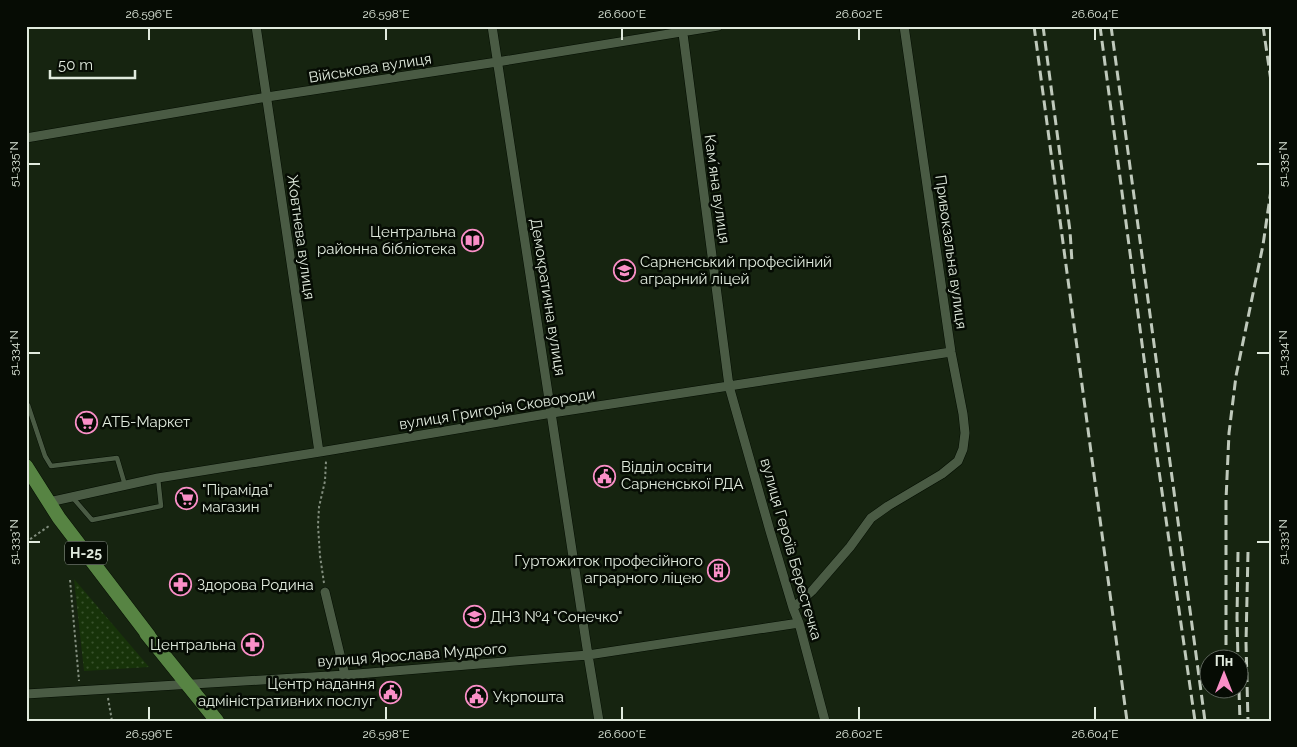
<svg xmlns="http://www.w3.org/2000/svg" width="1297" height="747" font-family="Raleway,sans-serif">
  <defs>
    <pattern id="grass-dots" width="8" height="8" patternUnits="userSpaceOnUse" patternTransform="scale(1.25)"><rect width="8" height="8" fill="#173309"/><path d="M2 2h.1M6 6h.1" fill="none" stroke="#38512c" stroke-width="1.8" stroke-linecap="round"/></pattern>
  </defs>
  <rect width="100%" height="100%" fill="#162410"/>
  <!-- grass -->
  <path fill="url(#grass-dots)" d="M 74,579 L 149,667 L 84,671 Z"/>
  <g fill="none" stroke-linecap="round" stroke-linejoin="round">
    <defs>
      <path id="lane" d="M 26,405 L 28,405 L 45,456 L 51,466 L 117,458 L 125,485
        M 73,498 L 92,520 L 161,506 L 158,478"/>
      <path id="street" d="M 256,26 L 319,452
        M 492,26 L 588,655 L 599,721
        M 682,26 L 729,386 L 770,531 L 793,608 L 799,623 L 825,721
        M 26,138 L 267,97 L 497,62 L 718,26
        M 49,502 L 158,478 L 326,451 L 552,413 L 951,352
        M 325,592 L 345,675
        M 793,608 L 812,591 L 850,547 L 871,518 L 888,506 L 942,474 L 958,461 L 963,449 L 965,433 L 963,414 L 951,352 L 904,26
        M 26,694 L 345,675 L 588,655 L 799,623"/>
      <path id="primary" d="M 26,466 L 59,518 L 149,636
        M 146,633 L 217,721"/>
    </defs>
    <!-- lane casing -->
    <use href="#lane" stroke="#030d00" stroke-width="5.5"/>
    <!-- street casing -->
    <use href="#street" stroke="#030d00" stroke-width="10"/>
    <!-- primary casing -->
    <use href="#primary" stroke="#030d00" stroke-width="15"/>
    <!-- path -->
    <path stroke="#828e7e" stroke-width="2" stroke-dasharray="2.5 2.5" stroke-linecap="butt" d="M 26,542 L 49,526
      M 70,580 L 79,681
      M 324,583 L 320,556 L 318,525 L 319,507 L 325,481 L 326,461
      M 108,698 L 112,721"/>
    <!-- lane -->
    <use href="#lane" stroke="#4a5b44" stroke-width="4.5"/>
    <!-- street -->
    <use href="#street" stroke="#4a5b44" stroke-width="9"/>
    <!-- primary -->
    <use href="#primary" stroke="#578443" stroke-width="14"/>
    <!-- rail -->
    <path stroke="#bfc9bb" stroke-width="3" stroke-dasharray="10 5" stroke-linecap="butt" d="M 1034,26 L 1127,721
      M 1043,26 L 1070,231 L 1072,262
      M 1100,26 L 1157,457 L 1195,721
      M 1111,26 L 1205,721
      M 1263,26 L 1271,81
      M 1238,552 L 1237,618 L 1238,660
      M 1248,552 L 1246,643 L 1248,721
      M 1226,660 L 1226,500 L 1229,433 L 1236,376 L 1263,245 L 1271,190
      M 1239,690 L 1240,721"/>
  </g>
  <!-- ticks -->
  <path fill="none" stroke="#e0eadd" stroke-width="2" d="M 149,28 L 149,40M 386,28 L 386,40M 622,28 L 622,40M 859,28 L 859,40M 1095,28 L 1095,40M 28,164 L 40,164M 1257,164 L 1270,164M 28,353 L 40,353M 1257,353 L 1270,353M 28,542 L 40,542M 1257,542 L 1270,542M 149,707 L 149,720M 386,707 L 386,720M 622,707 L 622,720M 859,707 L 859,720M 1095,707 L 1095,720"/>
  <!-- icons -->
  <defs>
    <symbol id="library-ring" viewBox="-11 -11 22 22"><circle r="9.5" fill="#060c04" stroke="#fa8fc7" stroke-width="1.5"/><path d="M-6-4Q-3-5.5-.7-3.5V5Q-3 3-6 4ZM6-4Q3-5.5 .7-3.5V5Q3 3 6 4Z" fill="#fa8fc7"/></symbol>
    <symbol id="university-ring" viewBox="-11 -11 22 22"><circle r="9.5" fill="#060c04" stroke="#fa8fc7" stroke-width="1.5"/><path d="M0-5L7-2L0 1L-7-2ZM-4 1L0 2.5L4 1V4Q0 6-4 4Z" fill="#fa8fc7"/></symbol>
    <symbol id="supermarket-ring" viewBox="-11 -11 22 22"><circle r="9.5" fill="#060c04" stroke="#fa8fc7" stroke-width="1.5"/><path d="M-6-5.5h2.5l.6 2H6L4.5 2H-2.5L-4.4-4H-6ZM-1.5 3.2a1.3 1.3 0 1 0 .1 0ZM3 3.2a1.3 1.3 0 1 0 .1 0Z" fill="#fa8fc7"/></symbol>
    <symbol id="civic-ring" viewBox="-11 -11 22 22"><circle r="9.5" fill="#060c04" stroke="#fa8fc7" stroke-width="1.5"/><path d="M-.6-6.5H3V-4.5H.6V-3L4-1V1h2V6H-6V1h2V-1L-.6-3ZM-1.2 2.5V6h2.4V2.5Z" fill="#fa8fc7"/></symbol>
    <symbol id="building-ring" viewBox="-11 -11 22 22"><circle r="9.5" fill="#060c04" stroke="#fa8fc7" stroke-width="1.5"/><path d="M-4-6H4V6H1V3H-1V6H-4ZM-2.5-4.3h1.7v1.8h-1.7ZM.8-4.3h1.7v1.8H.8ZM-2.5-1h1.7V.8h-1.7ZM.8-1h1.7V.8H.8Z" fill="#fa8fc7"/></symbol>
    <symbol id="pharmacy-ring" viewBox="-11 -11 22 22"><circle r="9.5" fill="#060c04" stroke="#fa8fc7" stroke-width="1.5"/><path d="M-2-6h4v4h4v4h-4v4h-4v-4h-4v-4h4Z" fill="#fa8fc7"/></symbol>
    <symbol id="school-ring" viewBox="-11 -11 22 22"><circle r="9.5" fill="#060c04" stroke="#fa8fc7" stroke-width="1.5"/><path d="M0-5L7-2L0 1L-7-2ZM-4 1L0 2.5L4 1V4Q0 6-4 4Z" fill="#fa8fc7"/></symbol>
  </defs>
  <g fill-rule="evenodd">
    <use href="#library-ring" x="460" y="228" width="25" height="25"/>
    <use href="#university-ring" x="612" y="258" width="25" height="25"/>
    <use href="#supermarket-ring" x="74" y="410" width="25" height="25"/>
    <use href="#civic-ring" x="592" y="464" width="25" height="25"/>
    <use href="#supermarket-ring" x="174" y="486" width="25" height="25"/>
    <use href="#building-ring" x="706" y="558" width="25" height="25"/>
    <use href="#pharmacy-ring" x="168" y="572" width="25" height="25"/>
    <use href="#school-ring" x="462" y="604" width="25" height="25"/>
    <use href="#pharmacy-ring" x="240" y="632" width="25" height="25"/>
    <use href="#civic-ring" x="378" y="680" width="25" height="25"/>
    <use href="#civic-ring" x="464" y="684" width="25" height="25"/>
  </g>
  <g text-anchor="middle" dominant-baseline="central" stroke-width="5" stroke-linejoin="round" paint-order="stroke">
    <!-- shield labels -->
    <rect fill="#060c04" stroke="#9fa79c" stroke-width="1" x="65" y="541.5" width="42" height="23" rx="4"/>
    <g font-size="14" font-weight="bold" fill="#e0eadd">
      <text x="86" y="553">Н-25</text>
    </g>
    <!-- street labels -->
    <g font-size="15" fill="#e0eadd" stroke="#060c04">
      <text transform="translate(370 68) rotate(-9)">Військова вулиця</text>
      <text transform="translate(717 189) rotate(82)">Камʼяна вулиця</text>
      <text transform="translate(301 237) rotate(82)">Жовтнева вулиця</text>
      <text transform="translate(951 252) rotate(82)">Привокзальна вулиця</text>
      <text transform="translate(548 297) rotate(81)">Демократична вулиця</text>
      <text transform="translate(497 409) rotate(-9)">вулиця Григорія Сковороди</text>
      <text transform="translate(791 549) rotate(74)">вулиця Героїв Берестечка</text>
      <text transform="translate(412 655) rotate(-4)">вулиця Ярослава Мудрого</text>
    </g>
    <!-- poi labels -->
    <g font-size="15" fill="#e0eadd" stroke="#060c04" text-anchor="start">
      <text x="456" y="232" text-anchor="end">Центральна<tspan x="456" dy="17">районна бібліотека</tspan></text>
      <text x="640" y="262">Сарненський професійний<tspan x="640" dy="17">аграрний ліцей</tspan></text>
      <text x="102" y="422">АТБ-Маркет</text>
      <text x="621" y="467">Відділ освіти<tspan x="621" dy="17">Сарненської РДА</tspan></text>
      <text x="202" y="490">"Піраміда"<tspan x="202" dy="17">магазин</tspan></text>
      <text x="703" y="561" text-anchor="end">Гуртожиток професійного<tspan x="703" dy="17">аграрного ліцею</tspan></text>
      <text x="197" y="585">Здорова Родина</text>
      <text x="490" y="617">ДНЗ №4 "Сонечко"</text>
      <text x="236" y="645" text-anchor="end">Центральна</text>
      <text x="375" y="684" text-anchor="end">Центр надання<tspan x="375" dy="17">адміністративних послуг</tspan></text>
      <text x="493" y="697">Укрпошта</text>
    </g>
  </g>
  <!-- border -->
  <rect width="1297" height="747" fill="none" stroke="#060c04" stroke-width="55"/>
  <!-- north arrow -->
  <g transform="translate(1224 674)"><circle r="24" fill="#060c04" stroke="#5d655b"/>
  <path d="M0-4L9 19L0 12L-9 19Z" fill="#fa8fc7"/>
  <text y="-8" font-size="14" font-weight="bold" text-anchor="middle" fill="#e0eadd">Пн</text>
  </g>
  <!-- scale -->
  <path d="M50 70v8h85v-8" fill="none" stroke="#e0eadd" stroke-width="2.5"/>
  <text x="58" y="70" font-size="15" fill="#e0eadd" stroke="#060c04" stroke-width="4" paint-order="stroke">50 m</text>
  <rect x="28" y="28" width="1242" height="692" fill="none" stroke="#e0eadd" stroke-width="2"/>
  <g font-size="12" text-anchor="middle" fill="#e0eadd">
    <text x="149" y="18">26.596°E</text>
    <text x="386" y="18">26.598°E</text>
    <text x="622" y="18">26.600°E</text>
    <text x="859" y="18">26.602°E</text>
    <text x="1095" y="18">26.604°E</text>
    <text transform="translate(14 164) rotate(-90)" y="4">51.335°N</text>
    <text transform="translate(1283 164) rotate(-90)" y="4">51.335°N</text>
    <text transform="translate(14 353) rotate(-90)" y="4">51.334°N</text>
    <text transform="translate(1283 353) rotate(-90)" y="4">51.334°N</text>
    <text transform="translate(14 542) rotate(-90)" y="4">51.333°N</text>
    <text transform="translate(1283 542) rotate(-90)" y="4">51.333°N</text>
    <text x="149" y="738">26.596°E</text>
    <text x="386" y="738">26.598°E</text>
    <text x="622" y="738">26.600°E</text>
    <text x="859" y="738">26.602°E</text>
    <text x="1095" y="738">26.604°E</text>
  </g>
</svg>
